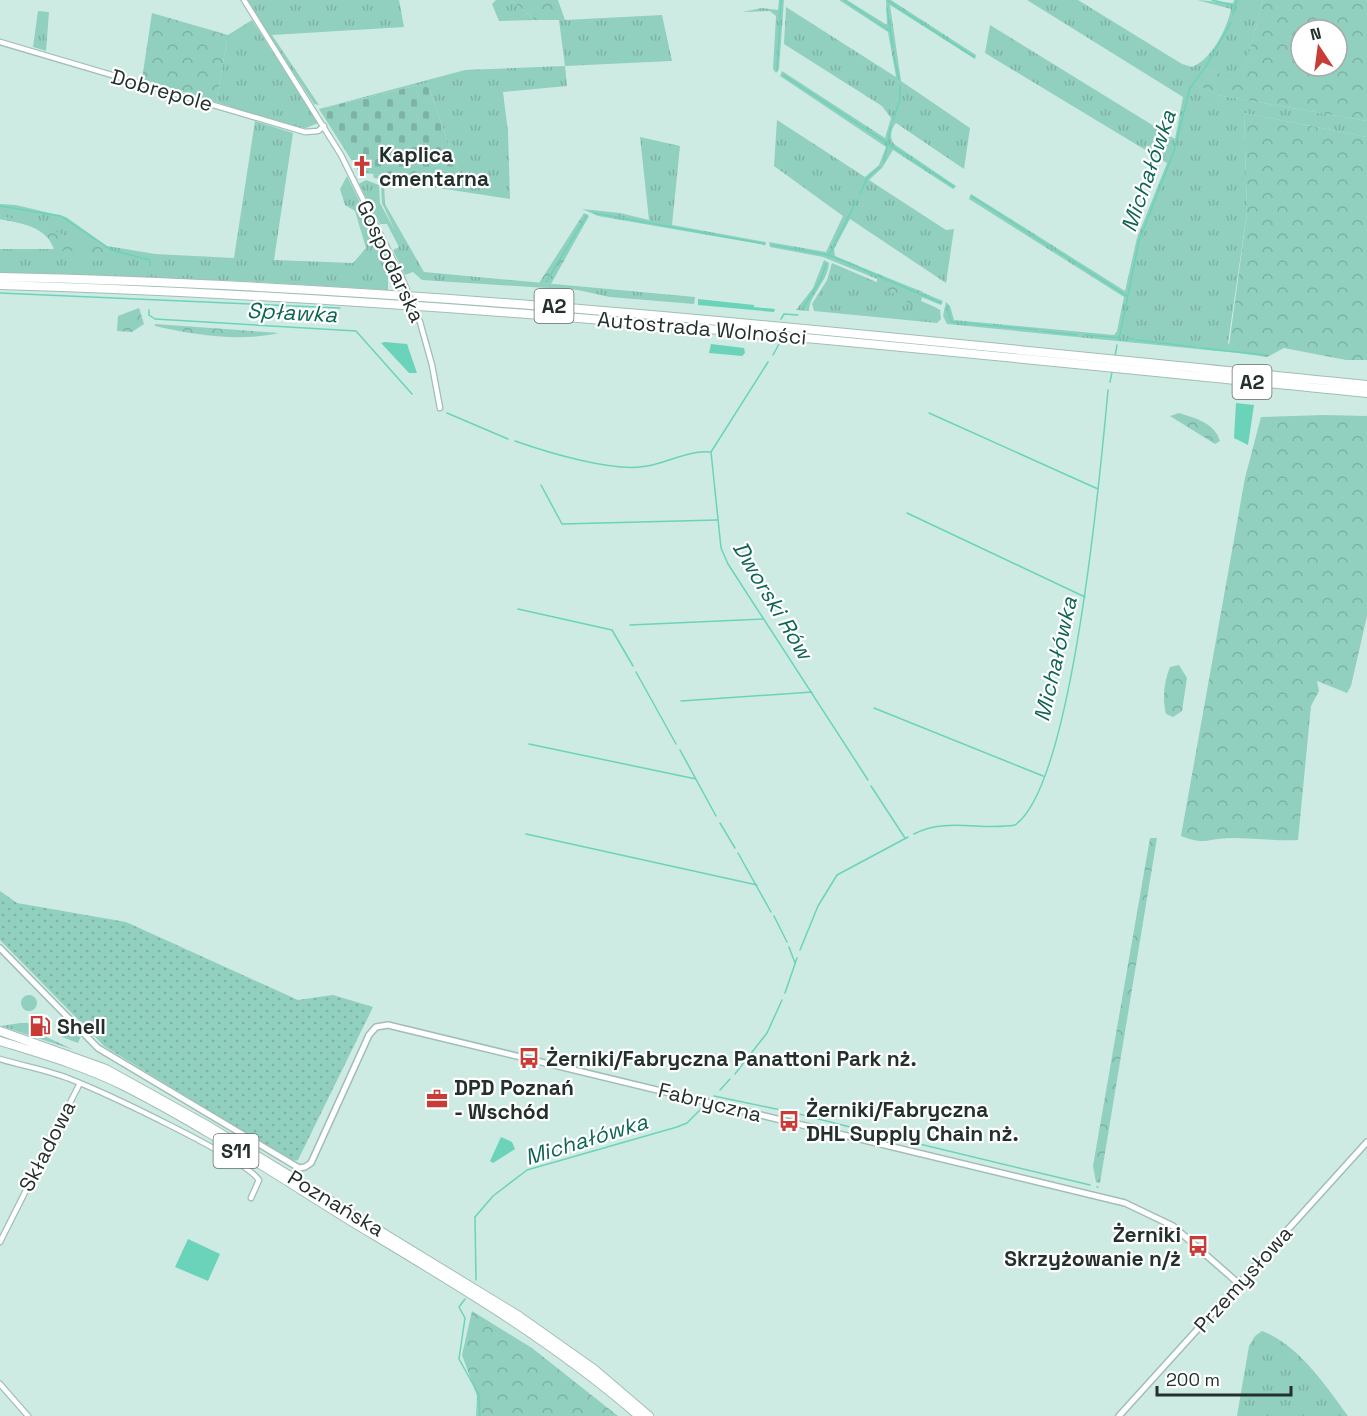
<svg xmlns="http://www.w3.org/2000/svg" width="1367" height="1416" font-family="'Space Grotesk',sans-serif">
  <defs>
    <pattern id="grass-tufts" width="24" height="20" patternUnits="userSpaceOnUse" patternTransform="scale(1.5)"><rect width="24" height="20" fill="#91cfbf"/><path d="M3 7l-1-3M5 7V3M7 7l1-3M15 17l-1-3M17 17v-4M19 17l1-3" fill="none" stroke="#7db2a4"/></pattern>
    <pattern id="forest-crowns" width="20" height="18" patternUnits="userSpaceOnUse" patternTransform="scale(1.5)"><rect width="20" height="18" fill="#91cfbf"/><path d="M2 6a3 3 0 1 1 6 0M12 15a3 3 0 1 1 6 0" fill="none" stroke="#7db2a4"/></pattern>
    <pattern id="cemetery-stones" width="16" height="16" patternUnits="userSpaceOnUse" patternTransform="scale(1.5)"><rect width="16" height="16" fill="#91cfbf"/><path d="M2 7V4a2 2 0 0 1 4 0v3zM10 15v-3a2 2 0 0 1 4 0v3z" fill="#7db2a4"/></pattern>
    <pattern id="garden-dots" width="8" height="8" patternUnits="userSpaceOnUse" patternTransform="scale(1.5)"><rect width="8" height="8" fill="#91cfbf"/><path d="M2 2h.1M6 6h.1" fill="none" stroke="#7db2a4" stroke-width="1.8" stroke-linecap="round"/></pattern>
  </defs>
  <rect width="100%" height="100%" fill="#cdebe3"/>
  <!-- grass -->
  <path fill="url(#grass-tufts)" d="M 246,0 L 399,0 L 404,27 L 272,35 L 319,105 L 314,104 Z
    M 496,0 L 511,0 L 535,20 L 499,21 L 492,4 Z
    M 555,0 L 558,0 L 565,20 L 662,15 L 672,61 L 565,66 L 567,86 L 503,92 L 508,132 L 510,199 L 374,178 L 373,174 L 430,182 L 431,178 L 440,179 L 439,183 L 464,187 L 427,83 L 319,109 L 465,70 L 565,66 L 559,20 L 555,20 Z
    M 779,0 L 784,0 L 779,69 L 776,73 L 773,69 L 776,16 L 770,11 L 742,12 L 762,8 L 778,10 Z
    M 839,0 L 847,0 L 887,25 L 886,0 L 891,0 L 976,55 L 975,59 L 890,5 L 901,81 L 970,128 L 964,169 L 896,123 C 891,129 889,137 894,144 L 956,186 L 953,189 L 893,150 L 882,168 L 869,180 L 946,230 L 954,229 L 946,283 L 850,219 L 834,249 L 835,256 L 943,301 L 941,305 L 823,257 L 770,247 L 769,242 L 826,252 L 843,216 L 774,166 L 777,120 L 865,177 L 879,165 L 886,147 L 780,76 L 782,71 L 885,138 L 891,118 L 882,106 L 784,44 L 786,7 L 896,77 L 888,32 Z
    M 1027,0 L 1078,0 L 1182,64 L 1192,67 C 1212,59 1227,29 1231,9 L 1197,0 L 1233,3 L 1234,0 L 1263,0 L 1242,82 L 1206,69 L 1195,83 L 1217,95 L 1367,121 L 1367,137 L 1244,113 L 1247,212 L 1228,343 L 1238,353 L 947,324 L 943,316 L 946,302 L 950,306 L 954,320 L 1114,335 L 1117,331 L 1124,297 L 969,199 L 971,194 L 1125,291 L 1137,238 L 1167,163 L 985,53 L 990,25 L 1175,139 L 1183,97 Z
    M 38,11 L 49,12 L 46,51 L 33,47 Z
    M 252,20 L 318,123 L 306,128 L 298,128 L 216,102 L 228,35 Z
    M 255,121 L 293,133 L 274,260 L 353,263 L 366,248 L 355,211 L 345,205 L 340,189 L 347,176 L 396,275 L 388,279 L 388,290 L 240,281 L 0,273 L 0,249 L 54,249 C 46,226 21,223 0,219 L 0,204 L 16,205 L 66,217 L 107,246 L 155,254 L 234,258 Z
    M 640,137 L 680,146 L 672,225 L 766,242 L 765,245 L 598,216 L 582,209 L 620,213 L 649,220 Z
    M 366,180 L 379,185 L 380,203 L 395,231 L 382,203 L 381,184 L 384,183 L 385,204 L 424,272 L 695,297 L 694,304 L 610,297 L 578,290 L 422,280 L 413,272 L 405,275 L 393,250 L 399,247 L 387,224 L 380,224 L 359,184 Z
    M 824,260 L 829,263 C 828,282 810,293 809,311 L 796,310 L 813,288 Z
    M 832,263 L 935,307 L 940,310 L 941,319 L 937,323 L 814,311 L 812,304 L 827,280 Z
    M 0,280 L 175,286 L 492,304 L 822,334 L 822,336 L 581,314 L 379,299 Z
    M21 1003a8 8 0 1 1 16 0a8 8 0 1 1-16 0Z
    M 20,1023 L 28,1023 L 40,1034 L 74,1050 L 1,1026 Z
    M 72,1027 L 81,1036 L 78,1043 L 62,1037 L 63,1032 Z
    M 1262,1331 C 1298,1344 1326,1386 1348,1416 L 1237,1416 L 1249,1346 L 1255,1336 Z"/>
  <!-- forest -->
  <path fill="url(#forest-crowns)" fill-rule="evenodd" d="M 511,0 L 555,0 L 555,20 L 535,20 Z
    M 1263,0 L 1367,0 L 1367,121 L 1217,95 L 1194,83 L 1206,69 L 1242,81 ZM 1301,30 L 1337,30 L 1337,66 L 1301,66 Z
    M 152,13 L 228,35 L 216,102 L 142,79 Z
    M 1244,113 L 1367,137 L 1367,360 L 1346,360 L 1284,348 L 1267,357 L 1238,353 L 1229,346 L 1247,212 Z
    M 584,213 L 589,216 L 551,284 L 539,283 Z
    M 0,215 L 60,233 L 87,247 L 103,247 L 112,256 L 109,260 L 89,262 L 84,252 L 55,250 C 47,226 21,223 0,219 Z
    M 878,274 L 923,292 L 920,306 L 910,306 L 904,297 L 876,287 Z
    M 139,308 L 144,324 L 132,332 L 117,331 L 118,316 Z
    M 155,324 L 279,333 C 240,342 194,335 155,326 Z
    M 1179,413 C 1195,418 1215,423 1220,441 L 1215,444 L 1170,416 Z
    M 1324,415 L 1367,416 L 1367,616 L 1351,686 L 1347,693 L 1317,681 L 1319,691 L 1311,706 L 1298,840 C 1276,841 1254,838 1232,838 C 1207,838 1207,846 1181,836 L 1245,478 L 1261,417 Z
    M 1179,665 L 1187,678 L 1182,711 L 1173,717 L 1166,714 C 1162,698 1164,682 1170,667 Z
    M 1150,838 L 1157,838 L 1100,1183 L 1096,1182 L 1093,1166 Z
    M 472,1311 L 532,1348 L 618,1416 L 476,1416 L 477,1396 L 462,1355 Z"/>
  <!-- cemetery -->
  <path fill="url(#cemetery-stones)" d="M 427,83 L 464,187 L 439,184 L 439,179 L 431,178 L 431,182 L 359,172 L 319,109 Z"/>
  <!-- garden -->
  <path fill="url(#garden-dots)" d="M 0,891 L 17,903 L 126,922 L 298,1000 L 333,995 L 373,1007 L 298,1160 L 292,1161 L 104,1046 L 0,940 Z"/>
  <!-- water -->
  <path fill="#6bd3ba" d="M 698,299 L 754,305 L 754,307 L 775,309 L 774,312 L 698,305 Z
    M 385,342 L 407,344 L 417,373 L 409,373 L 381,343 Z
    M 711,344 L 744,348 L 745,353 L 742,356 L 709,353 Z
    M 1236,403 L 1254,405 L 1248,445 L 1234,438 Z
    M 501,1137 L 512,1142 L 515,1149 L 493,1163 L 490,1161 Z
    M 188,1239 L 220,1254 L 208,1281 L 175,1267 Z"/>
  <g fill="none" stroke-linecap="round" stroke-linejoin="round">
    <!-- stream -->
    <path stroke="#6bd3ba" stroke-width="1.5" d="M 844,0 L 890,31
      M 1212,0 L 1236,6
      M 888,1 L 974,57
      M 887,8 L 893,48
      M 1233,14 L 1237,0
      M 894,56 L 899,79
      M 777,71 L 781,0
      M 783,75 L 954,187
      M 893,120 L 900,100 L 900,85
      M 884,162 L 891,126
      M 860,194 L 867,178 L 880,167
      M 971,196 L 1127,296
      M 0,206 L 61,216 L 111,250 L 150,260 L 150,266
      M 594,213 L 765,244
      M 771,245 L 829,255 L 941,303
      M 828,257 L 857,200
      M 546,282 L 587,215
      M 0,293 L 340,308
      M 947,306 L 951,322 L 1037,330
      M 803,308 L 821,279 L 826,264
      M 149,310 L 149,315 L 155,319 L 356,331 L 412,394
      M 781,319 L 784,314 L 798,315
      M 1042,331 L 1077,335
      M 1085,335 L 1134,339
      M 1119,339 L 1139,241 L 1174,151 L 1190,88 L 1205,68 L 1231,22
      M 1136,340 L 1196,347
      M 1200,348 L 1265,355
      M 773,355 L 779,344
      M 1115,356 L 1117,345
      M 768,362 L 711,452 L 721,548 L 728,564 L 868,780
      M 1110,382 L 1112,372
      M 447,413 L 508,439
      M 929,413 L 1098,489
      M 515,441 C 546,452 615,473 647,466 C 667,463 688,450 710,452
      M 541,485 L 562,524 L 717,520
      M 907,513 L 1085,597
      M 518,609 L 612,630 L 633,666
      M 630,625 L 764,619
      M 636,672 L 676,744
      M 681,701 L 812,692
      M 874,708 L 1043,776
      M 529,744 L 696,779
      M 680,750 L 716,816
      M 871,786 L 905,838
      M 720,823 L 735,848
      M 526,834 L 757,885
      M 914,834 C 945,817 982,831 1015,825 C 1073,785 1101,466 1108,390
      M 738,853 L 771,912
      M 774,916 L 787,942
      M 789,947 L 795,963
      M 800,950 L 818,906 L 837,875 L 908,837
      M 785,993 L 797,958
      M 735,1074 L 767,1033 L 782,1000
      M 720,1090 L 730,1079
      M 714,1096 L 795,1113 L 897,1139
      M 903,1140 L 1090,1185
      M 1097,1187 L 1098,1187
      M 476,1280 L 475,1217 L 493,1196 L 527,1170 L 677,1127 L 687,1123 L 705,1105
      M 465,1299 L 459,1307 L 465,1318 L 459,1359 L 479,1395 L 480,1416"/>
    <defs>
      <path id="minor" d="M 244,0 L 341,155 L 402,278
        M 0,42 L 305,132 L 318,131 L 324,126
        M 420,322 L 432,365 L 440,408
        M 0,1059 C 23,1066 48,1070 70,1079 C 103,1092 243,1157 259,1180 L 251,1198
        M 0,1242 L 80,1083
        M 0,1384 L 28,1416"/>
      <path id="tertiary" d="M 0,948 L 98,1048 L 299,1168 L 305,1167 L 311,1163 L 369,1035 L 376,1027 L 388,1025 L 1125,1203 L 1173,1226 L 1238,1283
        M 1119,1416 L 1367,1142"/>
      <path id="motorway" d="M 0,277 C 457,287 912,340 1367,385
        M 0,285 C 458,298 912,348 1367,393
        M 0,1031 L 106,1069 L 205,1124 L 519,1316 L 594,1369 L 649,1416
        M 0,1041 C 42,1054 84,1066 124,1086 C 203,1126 278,1176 354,1223 C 452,1282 552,1340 639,1416"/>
    </defs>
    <!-- minor casing -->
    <use href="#minor" stroke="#a1beb6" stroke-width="7"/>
    <!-- tertiary casing -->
    <use href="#tertiary" stroke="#a1beb6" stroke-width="8"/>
    <!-- motorway casing -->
    <use href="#motorway" stroke="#a1beb6" stroke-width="10"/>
    <!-- minor -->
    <use href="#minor" stroke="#fff" stroke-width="4.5"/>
    <!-- tertiary -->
    <use href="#tertiary" stroke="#fff" stroke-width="5"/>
    <!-- motorway -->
    <use href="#motorway" stroke="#fff" stroke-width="8"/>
    <defs>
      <path id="minor-bridge" d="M 402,278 L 420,322"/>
    </defs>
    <!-- minor-bridge casing -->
    <use href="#minor-bridge" stroke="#a1beb6" stroke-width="7" stroke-linecap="butt"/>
    <!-- minor-bridge -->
    <use href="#minor-bridge" stroke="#fff" stroke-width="4.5"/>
  </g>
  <!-- icons -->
  <defs>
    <symbol id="church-bare" viewBox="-9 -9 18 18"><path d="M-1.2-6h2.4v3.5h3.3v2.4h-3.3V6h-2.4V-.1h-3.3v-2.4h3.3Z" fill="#c93b37" stroke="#fff" stroke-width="2.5" paint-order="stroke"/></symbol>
    <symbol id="fuel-bare" viewBox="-9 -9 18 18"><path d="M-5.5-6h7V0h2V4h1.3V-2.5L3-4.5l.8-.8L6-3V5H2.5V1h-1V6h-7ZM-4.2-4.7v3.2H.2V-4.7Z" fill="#c93b37" stroke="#fff" stroke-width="2.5" paint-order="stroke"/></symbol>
    <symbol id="bus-bare" viewBox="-9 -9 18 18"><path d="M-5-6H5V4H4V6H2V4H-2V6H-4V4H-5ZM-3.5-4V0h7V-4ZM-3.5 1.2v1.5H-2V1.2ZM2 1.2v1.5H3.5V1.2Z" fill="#c93b37" stroke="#fff" stroke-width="2.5" paint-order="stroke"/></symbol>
    <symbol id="office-bare" viewBox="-9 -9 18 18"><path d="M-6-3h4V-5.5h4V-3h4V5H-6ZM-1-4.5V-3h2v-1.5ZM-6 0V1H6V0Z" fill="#c93b37" stroke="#fff" stroke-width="2.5" paint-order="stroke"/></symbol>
  </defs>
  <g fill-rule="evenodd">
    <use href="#church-bare" x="347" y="151" width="30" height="30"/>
    <use href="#fuel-bare" x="25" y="1011" width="30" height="30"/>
    <use href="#bus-bare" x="514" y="1043" width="30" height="30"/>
    <use href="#office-bare" x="422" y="1084" width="30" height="30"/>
    <use href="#bus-bare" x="774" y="1106" width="30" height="30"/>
    <use href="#bus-bare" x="1183" y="1231" width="30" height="30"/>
  </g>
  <g text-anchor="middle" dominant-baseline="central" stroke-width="4.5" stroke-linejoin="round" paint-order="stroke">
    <!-- shield labels -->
    <g fill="#fff" stroke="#666e6b" stroke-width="1.5">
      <rect x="534.5" y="289" width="39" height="34" rx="4.5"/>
      <rect x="1232.5" y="365" width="39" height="34" rx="4.5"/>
      <rect x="213.5" y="1134" width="45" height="34" rx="4.5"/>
    </g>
    <g font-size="20" font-weight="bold" fill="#24302c">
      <text x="554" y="306">A2</text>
      <text x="1252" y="382">A2</text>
      <text x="236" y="1151">S11</text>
    </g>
    <!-- street labels -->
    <g font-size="21" fill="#24302c" stroke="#fff">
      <text transform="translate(162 90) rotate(16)">Dobrepole</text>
      <text transform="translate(391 261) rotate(65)">Gospodarska</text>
      <text transform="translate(702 328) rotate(5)">Autostrada Wolności</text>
      <text transform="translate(710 1102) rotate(14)">Fabryczna</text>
      <text transform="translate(47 1146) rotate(-63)">Składowa</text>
      <text transform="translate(336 1203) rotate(31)">Poznańska</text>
      <text transform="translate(1243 1279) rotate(-48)">Przemysłowa</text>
    </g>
    <!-- poi labels -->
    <g font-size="21" font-weight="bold" fill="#24302c" stroke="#fff" text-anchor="start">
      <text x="379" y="154">Kaplica<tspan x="379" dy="24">cmentarna</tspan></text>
      <text x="57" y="1026">Shell</text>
      <text x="546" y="1058">Żerniki/Fabryczna Panattoni Park nż.</text>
      <text x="454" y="1087">DPD Poznań<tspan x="454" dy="24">- Wschód</tspan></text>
      <text x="806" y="1109">Żerniki/Fabryczna<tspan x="806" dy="24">DHL Supply Chain nż.</tspan></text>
      <text x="1181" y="1234" text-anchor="end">Żerniki<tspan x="1181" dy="24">Skrzyżowanie n/ż</tspan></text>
    </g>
    <!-- water labels -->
    <g font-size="22" font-style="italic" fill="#0f6555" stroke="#fff">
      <text transform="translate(1148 171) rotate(-71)">Michałówka</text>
      <text transform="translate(292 312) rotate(3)">Spławka</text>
      <text transform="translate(773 600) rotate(59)">Dworski Rów</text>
      <text transform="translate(1055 659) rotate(-77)">Michałówka</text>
      <text transform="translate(586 1139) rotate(-17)">Michałówka</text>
    </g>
  </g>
  <!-- north arrow -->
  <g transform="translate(1319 48) rotate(347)"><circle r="28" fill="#ffffff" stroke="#a7acab" stroke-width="1.5"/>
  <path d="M0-4.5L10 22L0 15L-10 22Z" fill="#c93b37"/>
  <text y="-9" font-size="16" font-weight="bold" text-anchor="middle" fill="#24302c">N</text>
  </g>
  <!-- scale -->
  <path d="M1157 1386v9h134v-9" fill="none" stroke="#24302c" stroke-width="3"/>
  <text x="1166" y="1386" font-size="18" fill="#24302c" stroke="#ffffff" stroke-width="4.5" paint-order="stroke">200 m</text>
</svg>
